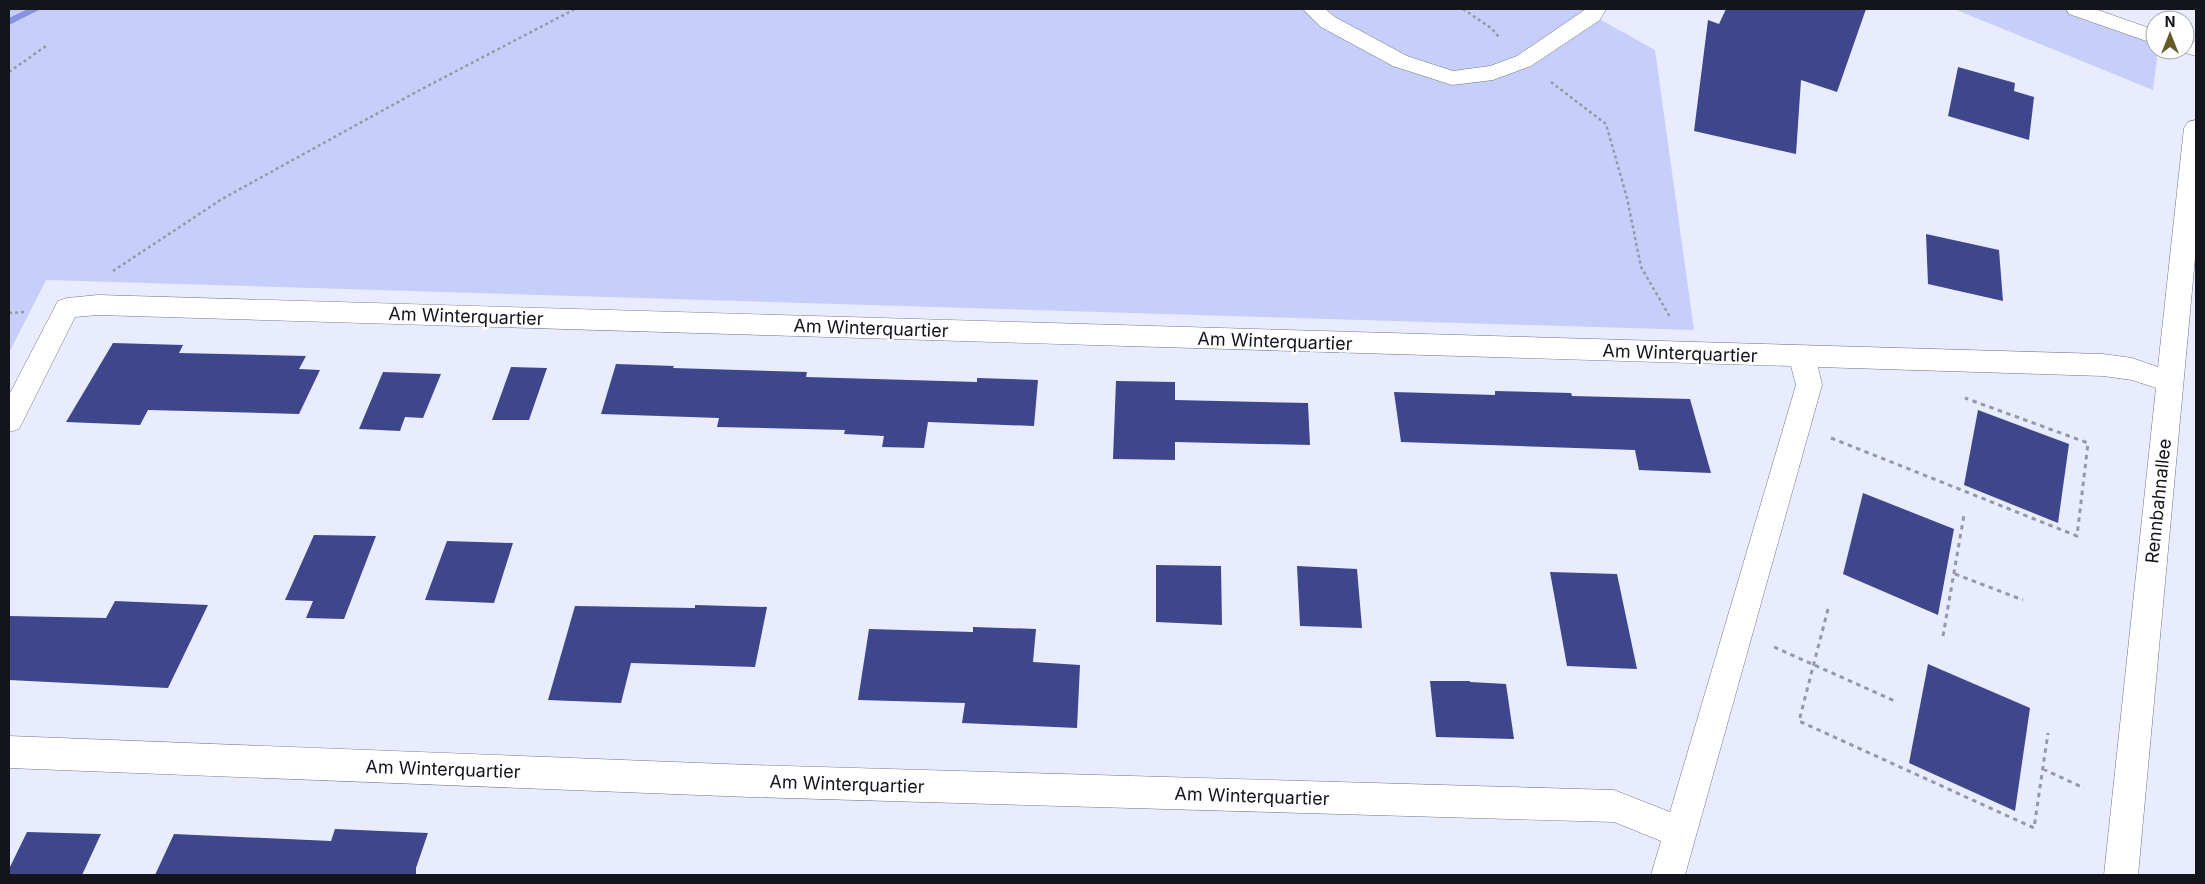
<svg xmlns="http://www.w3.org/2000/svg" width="2205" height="884" font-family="Inter,sans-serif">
  <rect width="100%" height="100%" fill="#e8ecfe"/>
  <!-- green -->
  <path fill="#c6cff9" d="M 9,9 L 1581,9 L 1655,50 L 1694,330 L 46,280 L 9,353 Z
    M 1954,9 L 2062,9 L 2155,44 L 2155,50 L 2158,50 L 2153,90 Z"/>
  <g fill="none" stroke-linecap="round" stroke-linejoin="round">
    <!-- stream -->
    <path fill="#8693e1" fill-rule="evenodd" d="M 28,9 L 41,9 L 9,25 L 9,18 Z"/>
  </g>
  <!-- building -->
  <path fill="#3e468c" d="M 1726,9 L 1866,9 L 1837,92 L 1801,80 L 1796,154 L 1694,131 L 1708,20 L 1719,24 Z
    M 1958,67 L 2015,83 L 2014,91 L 2034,97 L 2029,140 L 1948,116 Z
    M 1926,234 L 1999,250 L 2003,301 L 1928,284 Z
    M 113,343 L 183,345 L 179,353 L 306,356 L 299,369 L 320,370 L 299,414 L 148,410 L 140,425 L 66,422 Z
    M 616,364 L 674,366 L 673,368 L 807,372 L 806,377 L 977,382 L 977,378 L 1038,380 L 1034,426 L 928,422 L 924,448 L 882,447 L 884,436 L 844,434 L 845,430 L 717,427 L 719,418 L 601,414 Z
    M 511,367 L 547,368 L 529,420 L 492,420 Z
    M 383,372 L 441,374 L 423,418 L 405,417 L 400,431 L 359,429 Z
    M 1116,381 L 1175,382 L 1175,400 L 1308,403 L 1310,445 L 1175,442 L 1175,460 L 1113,459 Z
    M 1495,391 L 1571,393 L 1572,396 L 1690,399 L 1711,473 L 1639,470 L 1635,450 L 1401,442 L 1394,392 L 1495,395 Z
    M 1978,410 L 2069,444 L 2058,523 L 1964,485 Z
    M 1863,493 L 1954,529 L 1938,615 L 1843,574 Z
    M 314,535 L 376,536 L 344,619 L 306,618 L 313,601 L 285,600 Z
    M 447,541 L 513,543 L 494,603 L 425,600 Z
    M 1156,565 L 1221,566 L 1222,625 L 1156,622 Z
    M 1297,566 L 1357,569 L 1362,628 L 1300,626 Z
    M 1550,572 L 1617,574 L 1637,669 L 1567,666 Z
    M 115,601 L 208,605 L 168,688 L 9,680 L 9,616 L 106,618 Z
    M 695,605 L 767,607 L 755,667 L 631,663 L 621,703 L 548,700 L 575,606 L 695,608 Z
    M 973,627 L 1036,629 L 1033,662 L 1080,665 L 1077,728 L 962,723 L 965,703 L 858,700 L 869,629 L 973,632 Z
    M 1928,664 L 2030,708 L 2015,811 L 1909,763 Z
    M 1430,681 L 1470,681 L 1470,682 L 1506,684 L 1514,739 L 1436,737 Z
    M 335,829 L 428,833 L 416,868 L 416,875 L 155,875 L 174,834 L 331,841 Z
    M 27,832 L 101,834 L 82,875 L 9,875 L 9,869 Z"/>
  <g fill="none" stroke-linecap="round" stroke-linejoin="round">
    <defs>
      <path id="lane" d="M 1303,9 L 1325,9 L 1335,17 L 1407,56 L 1453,71 L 1490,66 L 1517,56 L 1586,9 L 1606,9 L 1600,20 L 1531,66 L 1493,80 L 1452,85 L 1393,66 L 1321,27 Z
        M 2066,9 L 2095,9 L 2155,30 L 2155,44 L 2069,14 Z
        M 2185,39 L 2196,42 L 2196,56 L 2178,51 L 2185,50 Z"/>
      <path id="street" d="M 2196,120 L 2196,247 L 2138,875 L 2104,875 L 2156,388 L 2132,380 L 2103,376 L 1818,367 L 1822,385 L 1685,875 L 1651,875 L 1661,841 L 1614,822 L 750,797 L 9,768 L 9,736 L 750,765 L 1614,790 L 1670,812 L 1796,385 L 1791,366 L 98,315 L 75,317 L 19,429 L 9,432 L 9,395 L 58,301 L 67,298 L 98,295 L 2103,354 L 2132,358 L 2158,367 L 2184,128 L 2188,122 Z"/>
    </defs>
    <!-- lane casing -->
    <use href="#lane" stroke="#707487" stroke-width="1"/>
    <!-- street casing -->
    <use href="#street" stroke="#707487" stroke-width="1"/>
    <!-- path-far1 -->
    <path stroke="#9698a6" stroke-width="2.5" stroke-dasharray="3 3" stroke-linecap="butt" d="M 1463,9 L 1491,28 L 1499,37
      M 9,72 L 46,46
      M 1551,82 L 1606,124 L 1627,198 L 1641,267 L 1670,317
      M 113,271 L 222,199 L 418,91 L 575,9
      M 9,313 L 25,312"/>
    <!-- path -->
    <path stroke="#9698a6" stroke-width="3" stroke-dasharray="4.5 4.5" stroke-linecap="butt" d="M 1831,438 L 2077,536 L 2088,443 L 1965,398
      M 1955,574 L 2023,600
      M 1828,609 L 1799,721 L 2034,828 L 2048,733
      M 1943,636 L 1964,515
      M 1774,647 L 1897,702
      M 2043,769 L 2084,788"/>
    <!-- lane -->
    <use href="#lane" fill="#fff" fill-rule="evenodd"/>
    <!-- street -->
    <use href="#street" fill="#fff" fill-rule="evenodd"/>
  </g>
  <g text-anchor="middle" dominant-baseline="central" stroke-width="5" stroke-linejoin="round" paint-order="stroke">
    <!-- street labels -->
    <g font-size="18" fill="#13141c" stroke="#fff">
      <text transform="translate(466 316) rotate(2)">Am Winterquartier</text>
      <text transform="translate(871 328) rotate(2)">Am Winterquartier</text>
      <text transform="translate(1275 341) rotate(2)">Am Winterquartier</text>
      <text transform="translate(1680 353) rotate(2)">Am Winterquartier</text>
      <text transform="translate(2158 501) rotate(-84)">Rennbahnallee</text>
      <text transform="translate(443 769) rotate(2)">Am Winterquartier</text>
      <text transform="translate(847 784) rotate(2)">Am Winterquartier</text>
      <text transform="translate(1252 796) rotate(2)">Am Winterquartier</text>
    </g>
  </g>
  <!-- border -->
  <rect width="2205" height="884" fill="none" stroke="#13141c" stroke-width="20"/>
  <!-- north arrow -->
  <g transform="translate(2170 35)"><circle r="24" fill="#ffffff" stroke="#a1a1a4"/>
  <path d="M0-4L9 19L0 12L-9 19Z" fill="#665a27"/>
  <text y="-8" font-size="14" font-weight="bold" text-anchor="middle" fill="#13141c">N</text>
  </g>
</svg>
